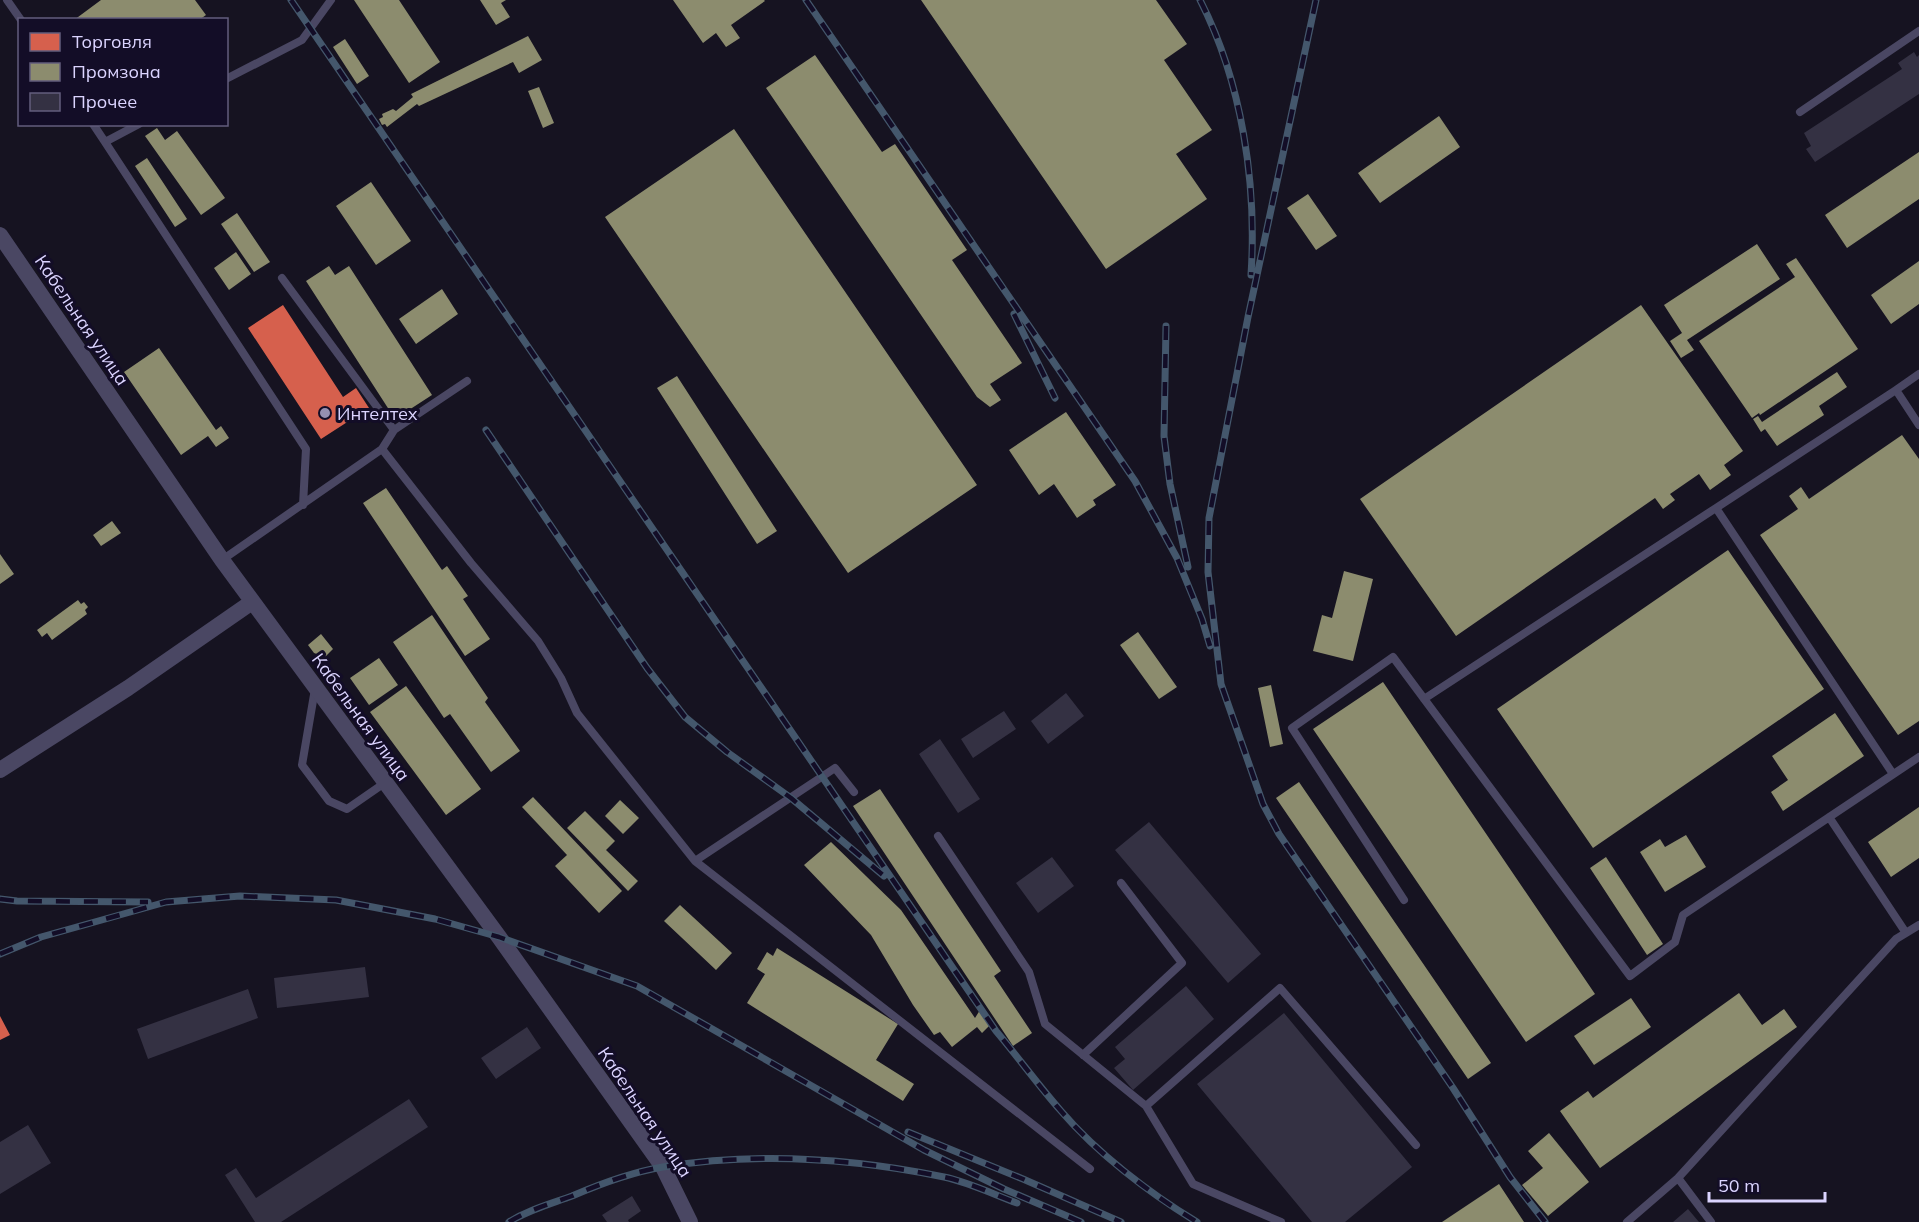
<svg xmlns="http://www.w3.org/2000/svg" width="1919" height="1222" font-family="Mulish,sans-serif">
  <rect width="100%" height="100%" fill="#161321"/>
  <!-- shops -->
  <path fill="#d6604d" d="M 283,305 L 343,397 L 356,388 L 369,408 L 321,439 L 248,328 Z
    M 0,1016 L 10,1035 L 0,1040 Z"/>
  <!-- industry -->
  <path fill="#8c8c6e" d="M 101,0 L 195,0 L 206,15 L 199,20 L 74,20 Z
    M 354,0 L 399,0 L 440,62 L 409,83 Z
    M 480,0 L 506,0 L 501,3 L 510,17 L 496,25 Z
    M 673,0 L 764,0 L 765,1 L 731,25 L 740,38 L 726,47 L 716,33 L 703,43 Z
    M 921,0 L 1156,0 L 1187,44 L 1164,60 L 1212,130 L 1176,154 L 1207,199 L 1106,269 Z
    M 528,36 L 542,60 L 519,73 L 513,62 L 419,106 L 417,104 L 387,127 L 385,124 L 382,125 L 379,119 L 383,117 L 382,114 L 393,109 L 396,111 L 413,97 L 411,94 Z
    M 345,39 L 369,76 L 357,84 L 333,47 Z
    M 815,55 L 882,152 L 895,144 L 967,250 L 952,260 L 1022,363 L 990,384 L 1001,400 L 990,407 L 977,397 L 766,88 Z
    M 539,87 L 554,123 L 543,128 L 528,91 Z
    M 1439,116 L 1460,147 L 1380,203 L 1358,173 Z
    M 157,128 L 165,140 L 177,131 L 225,198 L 201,215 L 145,136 Z
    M 734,129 L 977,485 L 848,573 L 605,217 Z
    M 1919,152 L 1919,199 L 1847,248 L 1825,215 Z
    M 147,158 L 187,219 L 175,227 L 135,166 Z
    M 371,182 L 411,241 L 376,265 L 336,206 Z
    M 1308,194 L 1337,236 L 1316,250 L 1287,208 Z
    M 237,213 L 270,262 L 254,272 L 221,224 Z
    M 1757,244 L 1780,279 L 1687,340 L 1694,350 L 1681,358 L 1670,341 L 1682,333 L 1664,305 Z
    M 236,252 L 251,274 L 229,290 L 214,268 Z
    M 1796,258 L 1858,349 L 1760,415 L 1759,413 L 1752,418 L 1699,341 L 1795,277 L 1786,264 Z
    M 1919,261 L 1919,304 L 1891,324 L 1871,295 Z
    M 329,266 L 335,275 L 349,266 L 432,395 L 395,419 L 306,281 Z
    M 442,289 L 458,314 L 416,344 L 399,319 Z
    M 1641,305 L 1743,451 L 1724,465 L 1731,475 L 1710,490 L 1699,474 L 1670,494 L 1675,500 L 1663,509 L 1655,498 L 1456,636 L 1360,499 Z
    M 159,348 L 216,430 L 221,426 L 229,438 L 216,447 L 208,436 L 181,455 L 124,372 Z
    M 1837,372 L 1847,387 L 1819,406 L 1824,415 L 1777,446 L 1765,429 L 1761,432 L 1753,419 L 1758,416 L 1762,422 Z
    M 677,376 L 777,531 L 757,544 L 657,388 Z
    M 1066,412 L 1116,485 L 1093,500 L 1096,505 L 1077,518 L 1054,484 L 1039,495 L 1009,450 Z
    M 1902,435 L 1919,459 L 1919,721 L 1898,735 L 1760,535 L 1798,509 L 1789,496 L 1801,487 L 1809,499 Z
    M 386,488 L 442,570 L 447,566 L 468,596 L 463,599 L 490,639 L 465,656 L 363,503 Z
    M 112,521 L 121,533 L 101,546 L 93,535 Z
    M 1728,550 L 1824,689 L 1593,848 L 1497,709 Z
    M 0,554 L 14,574 L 0,584 Z
    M 1344,571 L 1373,579 L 1353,661 L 1313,651 L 1322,615 L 1332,618 Z
    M 78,600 L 81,604 L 84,602 L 88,607 L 85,610 L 87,614 L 52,640 L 47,633 L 42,637 L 37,630 Z
    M 432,615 L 488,698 L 485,702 L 520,751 L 491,772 L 450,714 L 444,718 L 393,642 Z
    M 1138,632 L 1177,687 L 1159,699 L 1120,645 Z
    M 321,634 L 333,649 L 325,657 L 314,653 L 308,645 Z
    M 379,658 L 398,685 L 369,705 L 350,678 Z
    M 1383,682 L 1595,994 L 1526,1042 L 1313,729 Z
    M 1271,685 L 1283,744 L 1270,747 L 1258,688 Z
    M 406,686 L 481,789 L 446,815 L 370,712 Z
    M 1835,713 L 1864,756 L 1783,811 L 1771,792 L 1788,780 L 1772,756 Z
    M 1299,782 L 1491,1063 L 1468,1079 L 1276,798 Z
    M 880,789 L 1001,971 L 994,976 L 1032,1033 L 1013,1046 L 853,806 Z
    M 533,797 L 622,891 L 599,913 L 555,866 L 567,855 L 522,807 Z
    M 620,800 L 639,818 L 623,834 L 605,816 Z
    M 1919,807 L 1919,858 L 1891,877 L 1868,842 Z
    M 585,811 L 615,841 L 606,850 L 638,881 L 628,891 L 567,828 Z
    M 1686,835 L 1706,867 L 1665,892 L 1640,852 L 1660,839 L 1665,847 Z
    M 831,842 L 901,910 L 975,1018 L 980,1010 L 992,1023 L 982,1033 L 977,1027 L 952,1047 L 940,1032 L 934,1035 L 913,1005 L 871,935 L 804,865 Z
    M 1606,857 L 1663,944 L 1647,955 L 1590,868 Z
    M 680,905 L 732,953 L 716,970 L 664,921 Z
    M 777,948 L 898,1024 L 876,1060 L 914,1084 L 903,1101 L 747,1003 L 765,974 L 757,969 L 767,952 L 773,956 Z
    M 1739,993 L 1762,1025 L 1784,1009 L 1797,1027 L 1600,1168 L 1560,1111 L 1588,1091 L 1593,1098 Z
    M 1631,998 L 1651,1027 L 1594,1065 L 1574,1036 Z
    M 1549,1133 L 1589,1182 L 1548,1216 L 1522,1185 L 1543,1168 L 1528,1151 Z
    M 1499,1184 L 1524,1222 L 1442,1222 Z"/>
  <!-- building -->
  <path fill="#343143" d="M 1914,52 L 1917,57 L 1919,55 L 1919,94 L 1815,162 L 1806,149 L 1811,146 L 1804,133 L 1902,69 L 1898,63 Z
    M 1066,693 L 1084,716 L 1048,744 L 1031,721 Z
    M 1004,711 L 1016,729 L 973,758 L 961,739 Z
    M 940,739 L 980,799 L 958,813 L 919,754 Z
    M 1149,822 L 1261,954 L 1228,983 L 1115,850 Z
    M 1052,857 L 1074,886 L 1038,913 L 1016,883 Z
    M 365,967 L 369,997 L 277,1008 L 274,978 Z
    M 1186,986 L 1214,1019 L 1133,1090 L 1114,1068 L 1125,1059 L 1115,1047 Z
    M 248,989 L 258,1018 L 148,1059 L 137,1029 Z
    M 1284,1013 L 1412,1167 L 1345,1222 L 1312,1222 L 1197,1084 Z
    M 527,1027 L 541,1048 L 496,1079 L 481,1058 Z
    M 409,1099 L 428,1127 L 281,1222 L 255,1222 L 225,1175 L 236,1168 L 256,1198 Z
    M 28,1125 L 51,1163 L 0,1194 L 0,1142 Z
    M 632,1196 L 641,1211 L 628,1220 L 629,1222 L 607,1222 L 602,1215 Z
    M 1688,1209 L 1699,1222 L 1673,1222 Z"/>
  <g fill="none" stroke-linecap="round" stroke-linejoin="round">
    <!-- lane -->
    <path stroke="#4a4763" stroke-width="8" d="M 7,0 L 21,20
      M 226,79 L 302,40 L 331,0
      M 1800,112 L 1919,31
      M 93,124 L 105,142 L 139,124
      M 105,142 L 306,449 L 303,505
      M 282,278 L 394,430
      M 1919,374 L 1896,390 L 1919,425
      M 382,449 L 471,563 L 538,641 L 561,678 L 577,713 L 695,861 L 1090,1169
      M 1716,508 L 1896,390
      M 222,560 L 382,449 L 394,430 L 467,381
      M 315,689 L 302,765 L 329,801 L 347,809 L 386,782
      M 1424,699 L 1716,508 L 1893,774
      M 1829,817 L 1906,933
      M 938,836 L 1029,972 L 1045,1024 L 1146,1106
      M 695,861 L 835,768 L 854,792
      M 1404,900 L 1292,728 L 1393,657 L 1630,976 L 1675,942 L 1683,915 L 1919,757
      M 1083,1055 L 1182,963 L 1121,883
      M 1281,1222 L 1193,1184 L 1146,1106 L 1280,988 L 1416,1145
      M 1627,1222 L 1678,1178
      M 1711,1222 L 1678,1178 L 1896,939 L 1919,925"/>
    <!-- street -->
    <path stroke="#4a4763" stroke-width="16" d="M 0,235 L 222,560 L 499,937 L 663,1167 L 690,1222
      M 0,770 L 128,688 L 252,602"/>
    <defs>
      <path id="rail" d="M 291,0 L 996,1031 C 1018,1057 1038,1085 1061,1111 C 1097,1153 1149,1193 1197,1222
        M 806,0 L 1135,481 L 1177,558 L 1202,619 L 1210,646
        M 1200,0 C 1242,82 1257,183 1251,275
        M 1316,0 L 1248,317 L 1209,518 L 1208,572 L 1221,684 L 1263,804 L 1279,834 L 1453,1088 L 1510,1177 L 1545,1222
        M 1014,314 L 1055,398
        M 1166,326 L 1164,436 L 1170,484 L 1188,567
        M 486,430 L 647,668 L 685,717 L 727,752 L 791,798 L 884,876
        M 0,899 L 17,901 L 148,902
        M 0,954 L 41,937 L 166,902 L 240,896 L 336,900 L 435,919 L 499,937 L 637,986 L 924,1150 L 1004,1189 L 1081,1222
        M 908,1132 L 1023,1179 L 1121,1222
        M 509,1222 C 528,1210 550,1204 572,1196 C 600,1184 632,1172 663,1167 C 756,1152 851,1158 944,1177 C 968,1182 993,1194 1017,1203"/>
    </defs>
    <!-- rail casing -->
    <use href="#rail" stroke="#44576c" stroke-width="7"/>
    <!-- rail -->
    <use href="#rail" stroke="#130d27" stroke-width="4.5" stroke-dasharray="14" stroke-linecap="butt"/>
  </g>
  <!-- markers -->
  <circle fill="#9690b1" stroke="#130d27" stroke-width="2" cx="325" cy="413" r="6"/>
  <g text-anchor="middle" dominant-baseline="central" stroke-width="6" stroke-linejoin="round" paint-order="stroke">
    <!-- street labels -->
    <g font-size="18" fill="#dbd4ff" stroke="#130d27">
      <text transform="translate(82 320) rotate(56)">Кабельная улица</text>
      <text transform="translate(361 717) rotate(54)">Кабельная улица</text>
      <text transform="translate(645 1112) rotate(56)">Кабельная улица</text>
    </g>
    <!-- poi labels -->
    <g font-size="18" fill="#dbd4ff" stroke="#130d27" text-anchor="start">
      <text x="337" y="413">Интелтех</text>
    </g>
  </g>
  <!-- legend -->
  <rect x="18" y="18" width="210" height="108" fill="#130d27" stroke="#635d7d" stroke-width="1.5"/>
  <rect x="30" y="33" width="30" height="18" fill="#d6604d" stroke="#635d7d" stroke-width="1.5"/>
  <text x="72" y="48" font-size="18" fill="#dbd4ff">Торговля</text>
  <rect x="30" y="63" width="30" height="18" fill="#8c8c6e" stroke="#635d7d" stroke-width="1.5"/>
  <text x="72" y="78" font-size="18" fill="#dbd4ff">Промзона</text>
  <rect x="30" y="93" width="30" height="18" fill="#343143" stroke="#635d7d" stroke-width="1.5"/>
  <text x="72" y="108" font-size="18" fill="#dbd4ff">Прочее</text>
  <!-- scale -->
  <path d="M1709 1192v9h116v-9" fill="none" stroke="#dbd4ff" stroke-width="3"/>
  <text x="1718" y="1192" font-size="18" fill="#dbd4ff" stroke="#130d27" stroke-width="4.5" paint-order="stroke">50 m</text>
</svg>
